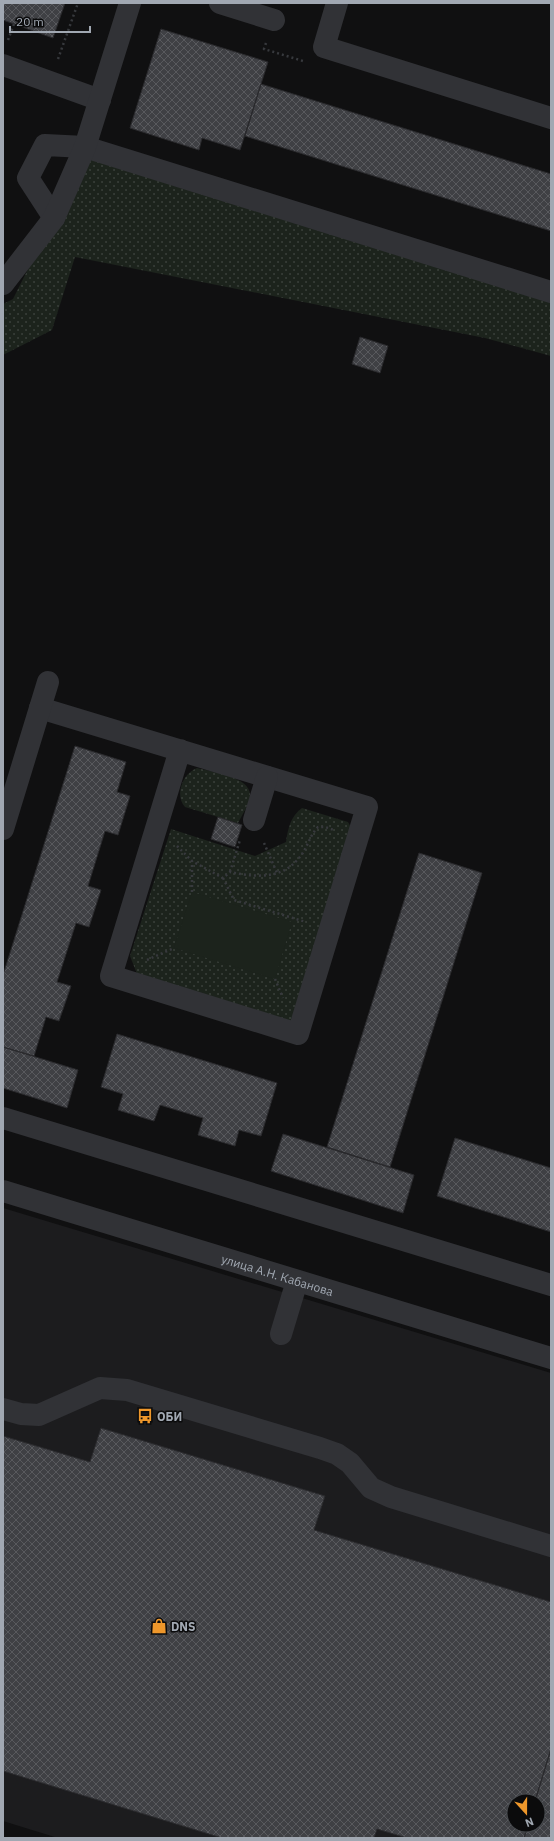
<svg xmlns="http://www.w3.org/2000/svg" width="554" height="1841" font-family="'IBM Plex Sans',sans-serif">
  <defs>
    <pattern id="grass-dots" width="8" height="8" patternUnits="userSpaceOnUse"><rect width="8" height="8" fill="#1c231c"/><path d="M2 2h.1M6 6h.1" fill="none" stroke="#3a403b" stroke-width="1.8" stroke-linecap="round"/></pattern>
    <pattern id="building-cross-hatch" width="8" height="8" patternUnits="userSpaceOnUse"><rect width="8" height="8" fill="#3f4044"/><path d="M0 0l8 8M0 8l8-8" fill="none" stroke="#58595d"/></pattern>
  </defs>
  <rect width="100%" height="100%" fill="#101011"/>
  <!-- built -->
  <path fill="#1c1c1e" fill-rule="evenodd" d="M 3,1208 L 551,1373 L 551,1838 L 58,1838 L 3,1821 ZM 514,1801 L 538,1801 L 538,1825 L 514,1825 Z"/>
  <!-- grass -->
  <path fill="url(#grass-dots)" d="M 87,151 L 551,297 L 551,356 L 485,338 L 75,257 L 52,330 L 3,355 L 3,304 L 13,299 Z
    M 197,768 C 212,772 253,777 250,797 C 249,805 242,815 238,823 L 185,807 C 174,795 183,773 197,768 Z
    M 302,808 L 348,822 L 352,829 L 293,1024 L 139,979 L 130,956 L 171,829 L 255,856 L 286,842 C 288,829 290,817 302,808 Z"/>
  <!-- pitch -->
  <path fill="#1c231c" d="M 192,892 L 292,922 L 275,979 L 174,948 Z"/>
  <!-- building -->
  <path fill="url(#building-cross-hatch)" stroke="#2a2a2d" d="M 3,3 L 65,3 L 53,38 L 3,20 Z
    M 161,29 L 268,62 L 240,150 L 202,138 L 199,150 L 130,128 Z
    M 261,84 L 551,174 L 551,231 L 245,136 Z
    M 360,337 L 388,346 L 380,373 L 352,364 Z
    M 75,746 L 126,762 L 117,792 L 130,796 L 118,835 L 105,831 L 88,886 L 101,890 L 89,927 L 76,923 L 57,982 L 71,986 L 59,1021 L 46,1017 L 34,1056 L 3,1047 L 3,975 Z
    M 218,817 L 242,825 L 235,847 L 211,839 Z
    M 419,853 L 482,873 L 390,1167 L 327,1147 Z
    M 117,1034 L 277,1083 L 261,1136 L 239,1130 L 235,1146 L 198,1135 L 203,1118 L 160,1105 L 154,1121 L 118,1110 L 123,1094 L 101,1087 Z
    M 3,1047 L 78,1070 L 67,1108 L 3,1088 Z
    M 283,1134 L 414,1175 L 403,1213 L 271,1171 Z
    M 455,1138 L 551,1168 L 551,1232 L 437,1196 Z
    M 101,1428 L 325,1496 L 314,1530 L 551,1602 L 551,1749 L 535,1801 L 514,1801 L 514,1825 L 528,1825 L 524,1838 L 407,1838 L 377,1829 L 374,1838 L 222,1838 L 3,1771 L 3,1436 L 90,1462 Z
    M 551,1749 L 551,1838 L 524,1838 L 528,1825 L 538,1825 L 538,1801 L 535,1801 Z"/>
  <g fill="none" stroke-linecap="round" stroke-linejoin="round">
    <!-- path -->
    <path stroke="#37393d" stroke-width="2.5" stroke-dasharray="2 3" stroke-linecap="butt" d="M 8,40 L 14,24
      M 266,43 L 264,49 L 303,61
      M 58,59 L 78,3
      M 264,843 L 277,873
      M 177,846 L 192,861 L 223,878 L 230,872 C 253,877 281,880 298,859 C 307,850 309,836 318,827 L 325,827 L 334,830
      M 230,872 L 240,840
      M 223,878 L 234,900 L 306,922
      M 192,892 L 192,861
      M 147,960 L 174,948
      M 275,979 L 283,998"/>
    <!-- minor -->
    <g stroke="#313236" stroke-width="22">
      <path d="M 220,3 L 274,20"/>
      <path d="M 337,3 L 324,47 L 551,118"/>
      <path d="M 3,65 L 100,100"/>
      <path d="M 54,218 L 28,178 L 45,145 L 85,147 L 551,292"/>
      <path d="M 3,284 L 54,218 L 85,147 L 130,3"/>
      <path d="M 40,708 L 367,807 L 298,1034 L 111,976 L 180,750"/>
      <path d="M 254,820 L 267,777"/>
      <path d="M 3,829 L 48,682"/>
      <path d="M 3,1118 L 551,1285"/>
      <path id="s1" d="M 3,1191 L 551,1358"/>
      <path d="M 281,1334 L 297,1281"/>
      <path d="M 3,1409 L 21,1414 L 39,1415 L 100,1388 L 127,1390 L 320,1448 L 337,1454 L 350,1463 L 371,1488 L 391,1497 L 551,1546"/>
    </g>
  </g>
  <!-- icons -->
  <defs>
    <symbol id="bus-bare" viewBox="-9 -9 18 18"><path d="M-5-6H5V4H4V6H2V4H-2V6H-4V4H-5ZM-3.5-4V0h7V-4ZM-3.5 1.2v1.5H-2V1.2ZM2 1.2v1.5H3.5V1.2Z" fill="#ee972b" stroke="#0b0b0c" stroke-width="2.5" paint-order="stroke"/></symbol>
    <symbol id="shop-bare" viewBox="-9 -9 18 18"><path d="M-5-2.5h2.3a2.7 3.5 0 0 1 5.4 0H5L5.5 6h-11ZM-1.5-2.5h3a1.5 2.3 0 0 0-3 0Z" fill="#ee972b" stroke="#0b0b0c" stroke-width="2.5" paint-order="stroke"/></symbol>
  </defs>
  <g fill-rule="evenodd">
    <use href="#bus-bare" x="134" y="1405" width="22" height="22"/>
    <use href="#shop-bare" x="148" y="1615" width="22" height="22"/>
  </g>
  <g text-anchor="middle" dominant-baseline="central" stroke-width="3" stroke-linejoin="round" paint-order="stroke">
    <!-- street labels -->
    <g font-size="12" fill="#a1a8b2" stroke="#0b0b0c">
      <text stroke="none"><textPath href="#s1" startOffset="287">улица А.Н. Кабанова</textPath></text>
    </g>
    <!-- poi labels -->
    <g font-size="12" font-weight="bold" fill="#a1a8b2" stroke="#0b0b0c" text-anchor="start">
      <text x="157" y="1416">ОБИ</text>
      <text x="171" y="1626">DNS</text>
    </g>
  </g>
  <!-- border -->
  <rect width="554" height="1841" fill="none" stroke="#a1a8b2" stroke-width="8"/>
  <!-- north arrow -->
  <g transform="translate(526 1813) rotate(159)"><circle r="19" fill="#0b0b0c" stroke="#474a4e"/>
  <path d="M0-3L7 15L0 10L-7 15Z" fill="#ee972b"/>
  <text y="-6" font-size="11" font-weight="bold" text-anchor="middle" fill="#a1a8b2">N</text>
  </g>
  <!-- scale -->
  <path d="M10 26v6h80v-6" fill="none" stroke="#a1a8b2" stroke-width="2"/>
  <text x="16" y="26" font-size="12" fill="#a1a8b2" stroke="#0b0b0c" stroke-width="3" paint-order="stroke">20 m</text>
</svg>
